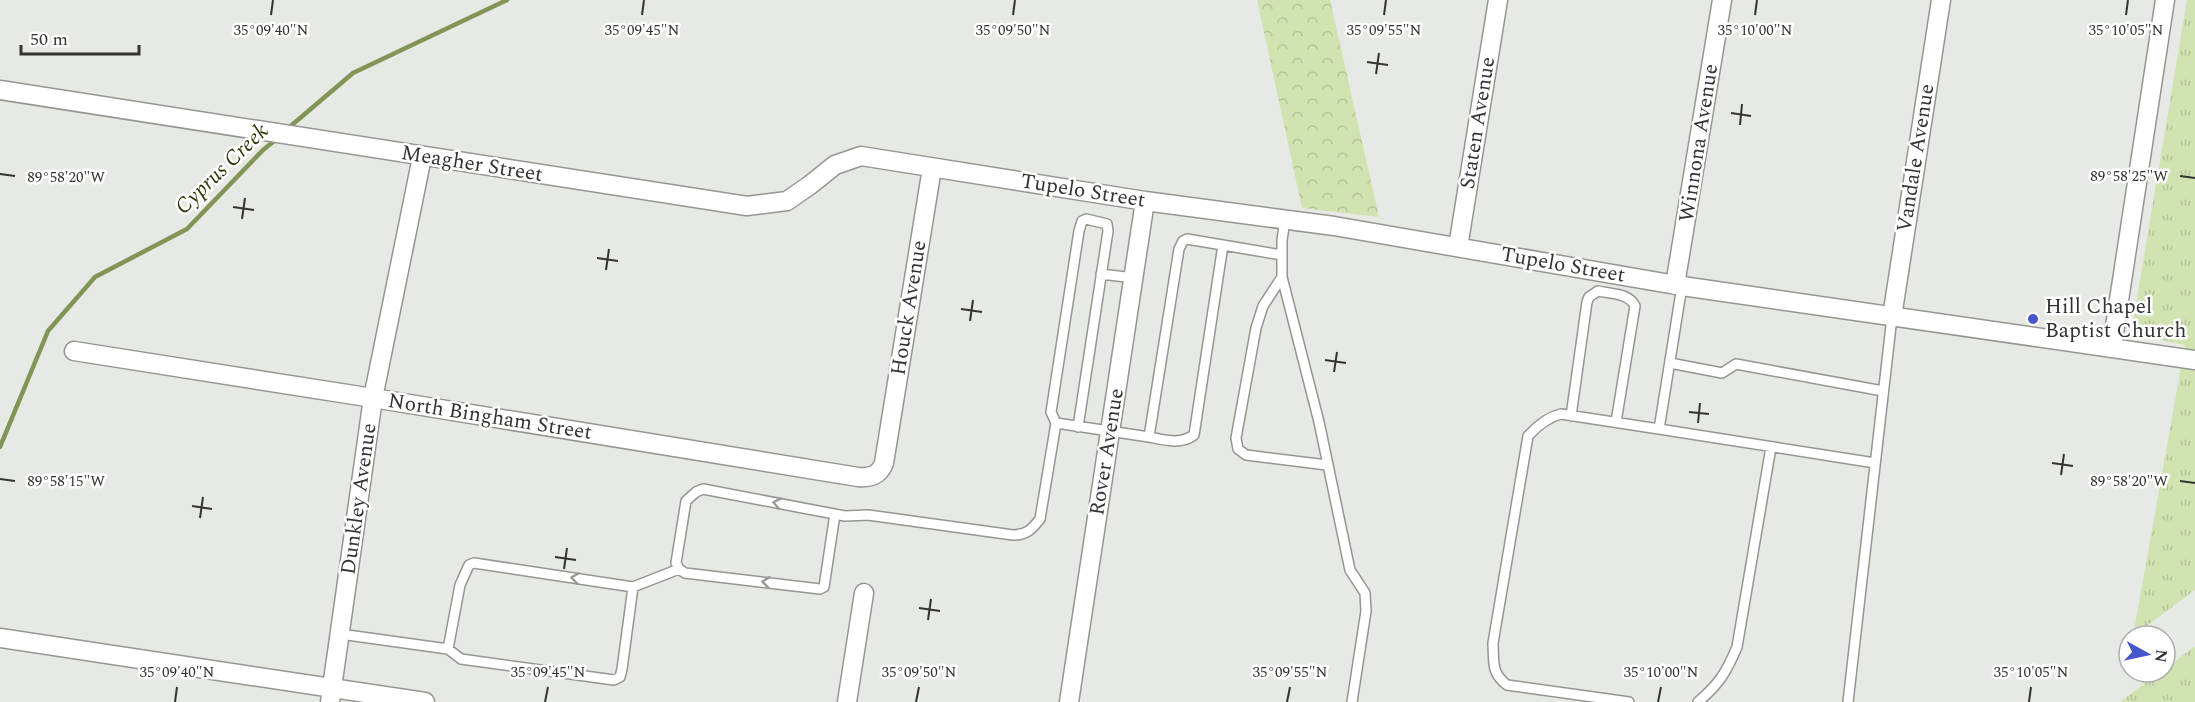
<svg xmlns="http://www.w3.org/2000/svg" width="2195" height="702" font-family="Spectral,serif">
  <defs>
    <pattern id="grass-tufts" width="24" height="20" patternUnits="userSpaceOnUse" patternTransform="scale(1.5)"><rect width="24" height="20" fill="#d1e3b1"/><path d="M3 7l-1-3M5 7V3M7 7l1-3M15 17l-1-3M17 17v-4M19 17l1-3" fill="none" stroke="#b4c399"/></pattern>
    <pattern id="forest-crowns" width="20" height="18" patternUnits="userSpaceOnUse" patternTransform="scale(1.5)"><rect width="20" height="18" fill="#d1e3b1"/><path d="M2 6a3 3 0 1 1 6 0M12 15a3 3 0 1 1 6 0" fill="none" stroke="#b4c399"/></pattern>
  </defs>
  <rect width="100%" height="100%" fill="#e7e9e4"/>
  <!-- grass -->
  <path fill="url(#grass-tufts)" d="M 2187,0 L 2195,0 L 2195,590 L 2133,636 L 2185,345 L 2131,334 Z
    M 2195,646 L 2195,702 L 2120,702 L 2160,672 L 2165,672 L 2165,669 Z"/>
  <!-- forest -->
  <path fill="url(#forest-crowns)" d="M 1257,0 L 1330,0 L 1379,217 L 1302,208 Z"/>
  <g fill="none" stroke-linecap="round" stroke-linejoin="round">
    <!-- stream -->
    <path stroke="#819556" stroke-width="4.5" d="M 286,130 L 353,73 L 507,0
      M 0,447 L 48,331 L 95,277 L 187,229 L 263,150 L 278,138"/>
    <defs>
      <path id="service" d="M 1285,220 L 1282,240 L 1282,277 L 1319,422 L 1350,570 L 1365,593 L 1366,611 L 1352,702
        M 1101,274 L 1134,278
        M 1282,277 L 1263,306 L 1256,328 L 1236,438 L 1238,449 L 1246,455 L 1327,465
        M 1682,286 L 1659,429 L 1875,463
        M 1670,363 L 1722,373 L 1736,364 L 1883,391
        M 1571,416 L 1587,302 L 1589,297 L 1598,291 C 1611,294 1629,293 1635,306 L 1616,422
        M 1056,423 L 1051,412 L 1079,231 L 1082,221 L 1086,219 L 1107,224 L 1108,231 L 1078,427
        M 1149,437 C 1165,440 1180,445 1194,435 L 1223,245
        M 835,514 L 824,587 L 820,589 L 685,573 L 679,569 L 676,563 L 686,501 L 696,492 L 703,489 L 845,516 L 868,515 L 1013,535 C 1027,535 1032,529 1040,519 L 1056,423 L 1149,437 L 1179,249 L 1183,241 L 1187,239 L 1282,255
        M 340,634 L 448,649 L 461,659 L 614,680 L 620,677 L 622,669 L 633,587
        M 448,649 L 460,585 L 469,565 L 474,563 L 633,587 L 679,569
        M 1629,702 L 1507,685 C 1491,673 1494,662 1493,643 L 1528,436 C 1537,426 1548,417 1561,414 L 1659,429
        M 1698,702 C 1719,684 1726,673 1737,647 L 1771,447
        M 1848,702 L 1892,317"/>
      <path id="minor" d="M 0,90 L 747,206 L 787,201 L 810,185 L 835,165 L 861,156 L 1145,201 L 1334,226 L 1682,286 L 2195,360
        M 1458,247 L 1498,0
        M 1675,285 L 1722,0
        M 1892,317 L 1941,0
        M 2112,346 L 2165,0
        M 74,351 L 373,398 L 858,477 C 870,478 879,476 884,463 L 932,168
        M 0,638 L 425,702
        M 330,702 L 373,398 L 422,157
        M 847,702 L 864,593
        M 1069,702 L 1145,201"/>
    </defs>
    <!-- service casing -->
    <use href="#service" stroke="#959692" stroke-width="12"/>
    <!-- minor casing -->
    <use href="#minor" stroke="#959692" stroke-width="21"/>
    <!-- service -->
    <use href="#service" stroke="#fff" stroke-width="9"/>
    <!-- minor -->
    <use href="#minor" stroke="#fff" stroke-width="18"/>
  </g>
  <!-- one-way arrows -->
  <defs><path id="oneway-chevron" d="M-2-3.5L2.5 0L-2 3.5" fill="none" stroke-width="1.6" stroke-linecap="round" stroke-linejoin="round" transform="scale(1.5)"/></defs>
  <g stroke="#999998">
    <use href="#oneway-chevron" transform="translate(777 503) rotate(-169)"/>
    <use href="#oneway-chevron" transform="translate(575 578) rotate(-172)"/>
    <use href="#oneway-chevron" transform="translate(766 582) rotate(-173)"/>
  </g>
  <!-- ticks -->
  <path fill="none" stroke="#333332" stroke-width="2" d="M 271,15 L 273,0M 642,15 L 644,0M 1013,15 L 1015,0M 1384,15 L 1386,0M 1755,15 L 1757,0M 2126,15 L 2128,0M 1367,62 L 1388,65M 1376,74 L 1379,53M 1731,113 L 1751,116M 1740,125 L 1742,104M 0,174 L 15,176M 2180,176 L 2195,178M 233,207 L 254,210M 242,219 L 245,198M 597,258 L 618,261M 606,270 L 609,249M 961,309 L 982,312M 970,321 L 973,300M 1325,360 L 1346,363M 1334,372 L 1337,352M 1689,412 L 1709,414M 1698,423 L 1700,403M 2052,463 L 2073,466M 2061,475 L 2064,454M 0,479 L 15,481M 2180,481 L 2195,483M 192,506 L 212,509M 200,518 L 203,497M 555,557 L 576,560M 564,569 L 567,548M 919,608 L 940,611M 928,620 L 931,599M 175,702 L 177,687M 545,702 L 548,687M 916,702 L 919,687M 1287,702 L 1290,687M 1658,702 L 1661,687M 2029,702 L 2031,687"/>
  <!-- markers -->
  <circle fill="#4955ca" stroke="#fff" stroke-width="2" cx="2033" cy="319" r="6"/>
  <g text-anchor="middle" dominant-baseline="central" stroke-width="5" stroke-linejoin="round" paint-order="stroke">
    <!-- street labels -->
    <g font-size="21" fill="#333332" stroke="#fff">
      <text transform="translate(1478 123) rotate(-81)">Staten Avenue</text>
      <text transform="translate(1699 143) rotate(-81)">Winnona Avenue</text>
      <text transform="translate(1916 158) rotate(-81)">Vandale Avenue</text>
      <text transform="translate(472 164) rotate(9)">Meagher Street</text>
      <text transform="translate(1083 191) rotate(9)">Tupelo Street</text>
      <text transform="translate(1563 265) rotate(10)">Tupelo Street</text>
      <text transform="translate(909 308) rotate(-81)">Houck Avenue</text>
      <text transform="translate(490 417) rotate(9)">North Bingham Street</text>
      <text transform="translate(1107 452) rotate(-81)">Rover Avenue</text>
      <text transform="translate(359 499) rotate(-82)">Dunkley Avenue</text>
    </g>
    <!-- poi labels -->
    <g font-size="21" fill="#333332" stroke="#fff" text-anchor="start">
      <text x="2045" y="307">Hill Chapel<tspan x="2045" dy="24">Baptist Church</tspan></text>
    </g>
    <!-- water labels -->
    <g font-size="22" font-style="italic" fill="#2b3906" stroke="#fff">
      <text transform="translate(222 169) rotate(-44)">Cyprus Creek</text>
    </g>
  </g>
  <g font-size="15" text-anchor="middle" fill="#333332" stroke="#fff" stroke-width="5" stroke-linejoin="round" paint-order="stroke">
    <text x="271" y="35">35°09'40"N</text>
    <text x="642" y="35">35°09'45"N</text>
    <text x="1013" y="35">35°09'50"N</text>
    <text x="1384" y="35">35°09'55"N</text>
    <text x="1755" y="35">35°10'00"N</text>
    <text x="2126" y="35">35°10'05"N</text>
    <text x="2129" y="181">89°58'25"W</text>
    <text x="66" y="182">89°58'20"W</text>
    <text x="2129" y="486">89°58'20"W</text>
    <text x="66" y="486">89°58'15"W</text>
    <text x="177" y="677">35°09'40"N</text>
    <text x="548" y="677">35°09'45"N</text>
    <text x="919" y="677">35°09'50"N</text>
    <text x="1290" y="677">35°09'55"N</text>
    <text x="1661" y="677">35°10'00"N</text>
    <text x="2031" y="677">35°10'05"N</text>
  </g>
  <!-- north arrow -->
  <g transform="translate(2147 654) rotate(98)"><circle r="28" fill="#ffffff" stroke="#adadad" stroke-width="1.5"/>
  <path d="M0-4.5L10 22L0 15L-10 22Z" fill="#4955ca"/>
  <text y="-9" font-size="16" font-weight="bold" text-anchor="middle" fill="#333332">N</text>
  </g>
  <!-- scale -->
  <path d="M21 45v9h118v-9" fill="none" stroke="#333332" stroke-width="3"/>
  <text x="30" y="45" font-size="18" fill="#333332" stroke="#ffffff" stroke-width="4.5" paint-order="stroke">50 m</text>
</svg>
